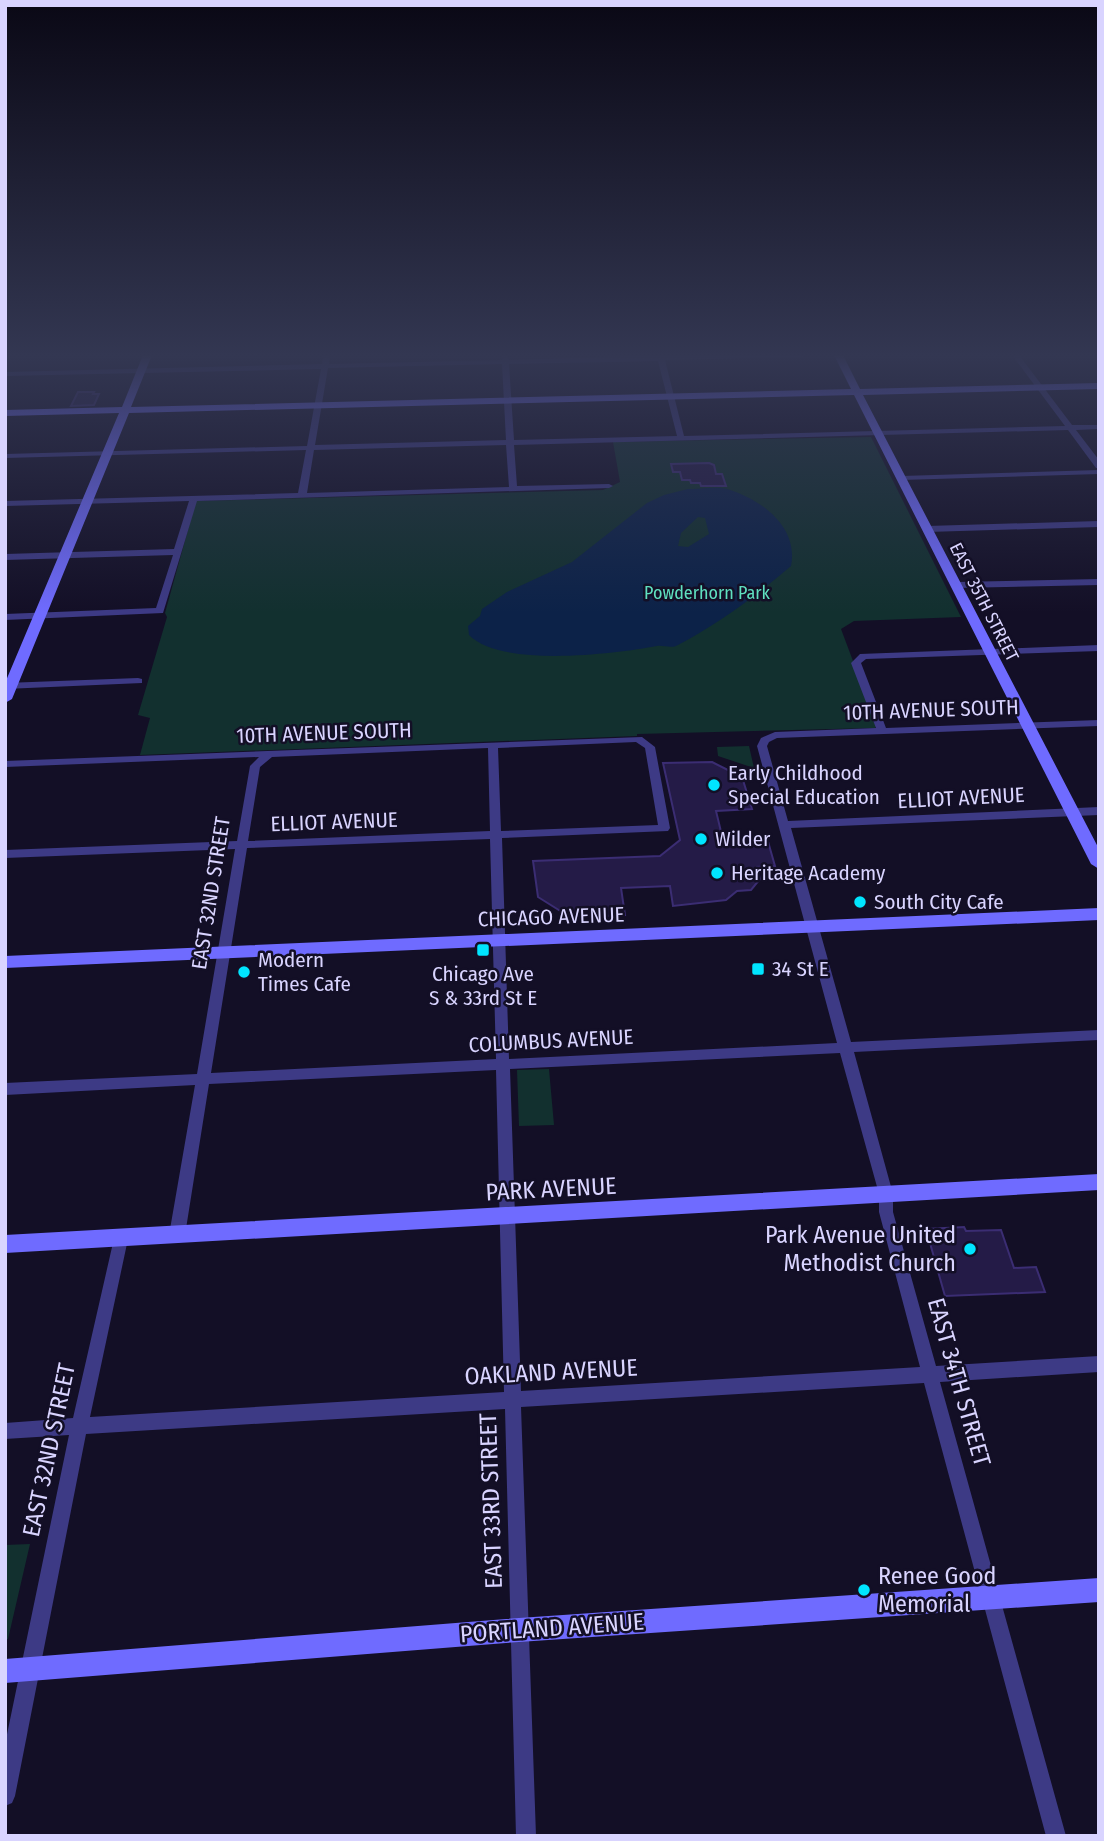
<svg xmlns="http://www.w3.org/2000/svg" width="1104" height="1841" font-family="'Fira Sans Condensed',sans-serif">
  <rect width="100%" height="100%" fill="#130f26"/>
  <!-- green -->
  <path fill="#12302f" d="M 871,437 L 961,617 L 854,621 L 841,629 L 877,725 L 875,728 L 637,734 L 637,736 L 140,755 L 150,718 L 138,715 L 167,617 L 165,613 L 196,501 L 603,490 L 620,482 L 613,442 Z
    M 749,746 L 754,768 L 718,756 L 717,747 Z
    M 549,1069 L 554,1125 L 519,1126 L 517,1070 Z
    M 30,1544 L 8,1639 L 5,1640 L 5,1545 Z"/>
  <!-- water -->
  <path fill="#0c2248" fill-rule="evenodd" d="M 688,489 C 699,489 716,486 727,489 C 760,499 799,526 791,566 C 756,596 718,624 678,645 C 672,649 663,645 657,646 C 614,654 501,668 469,635 L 468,626 L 480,616 L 482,609 L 507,592 L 572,562 L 647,503 L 664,495 ZM 698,517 L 705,518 L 709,534 L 688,547 L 678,546 L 681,533 Z"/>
  <!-- building -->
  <path fill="#241b47" stroke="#3b2d73" stroke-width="2" d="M 78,392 L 94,392 L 93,394 L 99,394 L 94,405 L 71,406 Z
    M 709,463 L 714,465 L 716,474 L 722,474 L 726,486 L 701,486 L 700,483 L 691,483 L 690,480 L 682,480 L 680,472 L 673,472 L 671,464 Z
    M 712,762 L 742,777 L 752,809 L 716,811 L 723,840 L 767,838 L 775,866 L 757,867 L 760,879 L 751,890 L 737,891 L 726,900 L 673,906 L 670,886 L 621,888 L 625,915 L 606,916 L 570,917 L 538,897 L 533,861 L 660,856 L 680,840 L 663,763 Z
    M 964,1227 L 966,1231 L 1001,1230 L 1014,1268 L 1036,1267 L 1045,1292 L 945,1296 L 926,1229 Z"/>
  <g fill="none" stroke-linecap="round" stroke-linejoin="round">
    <!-- street -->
    <path fill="#3d3a85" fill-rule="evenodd" d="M 323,355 L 330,355 L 329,364 L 502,360 L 503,355 L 507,356 L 509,360 L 657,355 L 804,355 L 801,357 L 665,360 L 684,436 L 1065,426 L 1012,355 L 1019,355 L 1072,425 L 1099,425 L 1099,429 L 1076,430 L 1099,460 L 1099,468 L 1096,468 L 1068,430 L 514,445 L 517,486 L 609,484 L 613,486 L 609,488 L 197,501 L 163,613 L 5,620 L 5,614 L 156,608 L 173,555 L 5,560 L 5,554 L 174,549 L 189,501 L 5,506 L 5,501 L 298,493 L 306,450 L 5,458 L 5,454 L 307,446 L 321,369 L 5,376 L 5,372 L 322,364 ZM 658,361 L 677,436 L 514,440 L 509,364 ZM 502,364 L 506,440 L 315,445 L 328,368 ZM 506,445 L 509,487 L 307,493 L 314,450 Z
      M 1099,470 L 1099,474 L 901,480 L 897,478 L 901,476 Z
      M 1099,521 L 1099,527 L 927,532 L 923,529 L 927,526 Z
      M 1099,579 L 1099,585 L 956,588 L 951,585 L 956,582 Z
      M 1099,645 L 1099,651 L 866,659 L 861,663 L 886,728 L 1099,720 L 1099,726 L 777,738 L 769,742 L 767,746 L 788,821 L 1099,807 L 1099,815 L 791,828 L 851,1042 L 1099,1030 L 1099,1040 L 854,1052 L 893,1194 L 893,1212 L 936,1366 L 1099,1356 L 1099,1372 L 940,1382 L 1066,1836 L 1046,1836 L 924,1383 L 521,1407 L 536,1836 L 516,1836 L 505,1409 L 86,1434 L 15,1796 L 12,1803 L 5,1806 L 5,1744 L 69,1435 L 5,1439 L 5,1423 L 73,1418 L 115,1234 L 120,1232 L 125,1234 L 128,1239 L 90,1417 L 504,1392 L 496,1070 L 209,1084 L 185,1235 L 182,1240 L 177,1242 L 172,1240 L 169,1235 L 195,1085 L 5,1095 L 5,1083 L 197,1074 L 235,849 L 5,858 L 5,850 L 237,841 L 250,766 L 259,757 L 5,767 L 5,761 L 642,737 L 655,747 L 670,828 L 668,831 L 502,838 L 509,1059 L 837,1043 L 757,746 L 761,738 L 775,732 L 876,728 L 851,663 L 860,654 ZM 636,742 L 645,748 L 658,825 L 501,831 L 498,748 ZM 488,748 L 490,831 L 248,841 L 260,767 L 272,757 ZM 490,839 L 496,1059 L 211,1073 L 247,848 ZM 840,1053 L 879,1194 L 879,1212 L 920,1367 L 521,1391 L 510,1069 Z
      M 138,678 L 142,679 L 142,683 L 5,689 L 5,683 Z"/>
    <!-- secondary -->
    <path fill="#6f6bff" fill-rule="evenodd" d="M 143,355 L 152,355 L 131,407 L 851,389 L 834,355 L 843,355 L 860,389 L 1099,383 L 1099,389 L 863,395 L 1099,849 L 1099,869 L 1091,864 L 854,395 L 129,413 L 12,699 L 5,703 L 5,683 L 119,413 L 5,416 L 5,410 L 122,407 Z
      M 1099,908 L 1099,920 L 5,968 L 5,956 Z
      M 1099,1174 L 1099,1190 L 5,1253 L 5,1235 Z
      M 1099,1578 L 1099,1602 L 506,1643 L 5,1683 L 5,1659 L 506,1619 Z"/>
  </g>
  <!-- sky -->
  <linearGradient id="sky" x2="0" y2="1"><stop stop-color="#0a0815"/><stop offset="0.58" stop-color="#333752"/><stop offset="1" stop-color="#333752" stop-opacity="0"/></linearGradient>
  <rect width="1104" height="613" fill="url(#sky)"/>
  <!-- markers -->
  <g fill="#00e5ff" stroke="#130f26" stroke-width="2.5">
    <circle cx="714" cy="785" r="7"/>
    <circle cx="701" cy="839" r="7"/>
    <circle cx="717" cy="873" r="7"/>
    <circle cx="860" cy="902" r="7"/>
    <rect x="476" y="943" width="14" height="14" rx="3.5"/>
    <rect x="751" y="962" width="14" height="14" rx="3.5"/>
    <circle cx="244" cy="972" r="7"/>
    <circle cx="970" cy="1249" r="7"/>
    <circle cx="864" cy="1590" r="7"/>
  </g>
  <g text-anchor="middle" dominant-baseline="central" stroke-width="5" stroke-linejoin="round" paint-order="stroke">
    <!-- far-park labels -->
    <g font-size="18" fill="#5fe0c0" stroke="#130f26">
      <text x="707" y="593">Powderhorn Park</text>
    </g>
    <!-- far-street labels -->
    <g font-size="18" fill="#d9d4ff" stroke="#130f26">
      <text transform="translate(984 602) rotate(63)">EAST 35TH STREET</text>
    </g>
    <!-- street labels -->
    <g font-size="21" fill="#d9d4ff" stroke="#130f26">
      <text transform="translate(931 710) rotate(-2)">10TH AVENUE SOUTH</text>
      <text transform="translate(324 733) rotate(-2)">10TH AVENUE SOUTH</text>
      <text transform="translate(961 798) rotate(-3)">ELLIOT AVENUE</text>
      <text transform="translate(334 822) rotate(-2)">ELLIOT AVENUE</text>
      <text transform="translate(211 893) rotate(-81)">EAST 32ND STREET</text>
      <text transform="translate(551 917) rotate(-2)">CHICAGO AVENUE</text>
      <text transform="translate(551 1041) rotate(-3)">COLUMBUS AVENUE</text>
    </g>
    <!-- poi labels -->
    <g font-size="21" fill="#d9d4ff" stroke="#130f26" text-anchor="start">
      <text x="728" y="773">Early Childhood<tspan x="728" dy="24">Special Education</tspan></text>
      <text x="715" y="839">Wilder</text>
      <text x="731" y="873">Heritage Academy</text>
      <text x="874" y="902">South City Cafe</text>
      <text x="258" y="960">Modern<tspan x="258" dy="24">Times Cafe</tspan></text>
      <text x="772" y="969">34 St E</text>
      <text x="483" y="974" text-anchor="middle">Chicago Ave<tspan x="483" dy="24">S &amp; 33rd St E</tspan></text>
    </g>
    <!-- near-street labels -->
    <g font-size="24" fill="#d9d4ff" stroke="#130f26">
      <text transform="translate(551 1189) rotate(-3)">PARK AVENUE</text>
      <text transform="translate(551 1372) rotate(-3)">OAKLAND AVENUE</text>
      <text transform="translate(959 1382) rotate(74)">EAST 34TH STREET</text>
      <text transform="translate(49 1450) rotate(-78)">EAST 32ND STREET</text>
      <text transform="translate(491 1501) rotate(-92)">EAST 33RD STREET</text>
      <text transform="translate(552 1628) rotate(-4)">PORTLAND AVENUE</text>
    </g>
    <!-- near-poi labels -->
    <g font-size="24" fill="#d9d4ff" stroke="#130f26" text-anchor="end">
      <text x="956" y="1235">Park Avenue United<tspan x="956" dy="28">Methodist Church</tspan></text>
      <text x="878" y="1576" text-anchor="start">Renee Good<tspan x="878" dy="28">Memorial</tspan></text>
    </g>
  </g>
  <!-- border -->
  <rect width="1104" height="1841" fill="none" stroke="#d9d4ff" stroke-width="14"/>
</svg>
